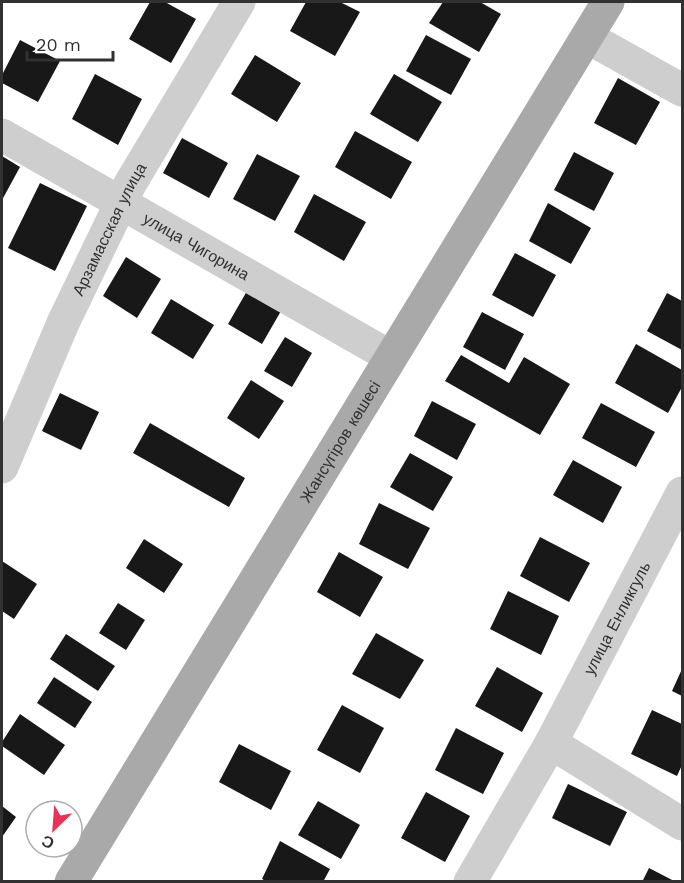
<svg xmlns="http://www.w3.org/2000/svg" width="684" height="883" font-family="'Work Sans',sans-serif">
  <rect width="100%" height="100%" fill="#fff"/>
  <!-- building -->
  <path fill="#181818" d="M 150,2 L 165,2 L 196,19 L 171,63 L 129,39 Z
    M 306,2 L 340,2 L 360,12 L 335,56 L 290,31 Z
    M 443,2 L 480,2 L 501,14 L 479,52 L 429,23 Z
    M 426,35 L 471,59 L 451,95 L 406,71 Z
    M 20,40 L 60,61 L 38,102 L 2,83 L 2,75 Z
    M 255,55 L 301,83 L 277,122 L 231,94 Z
    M 95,74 L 142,99 L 118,145 L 72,119 Z
    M 394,74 L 442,102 L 418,142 L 370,114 Z
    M 618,78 L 660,102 L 636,145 L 594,123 Z
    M 355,131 L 412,162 L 391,199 L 335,167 Z
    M 182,138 L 228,163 L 209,198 L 163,173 Z
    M 574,152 L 614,173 L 594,211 L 554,190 Z
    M 257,154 L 300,176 L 275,221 L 233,199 Z
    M 2,156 L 20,167 L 2,200 Z
    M 40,183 L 87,206 L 55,271 L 8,248 Z
    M 314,194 L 366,222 L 344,261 L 294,232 Z
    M 548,203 L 591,228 L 571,264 L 529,241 Z
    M 515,253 L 556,275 L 533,317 L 492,295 Z
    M 126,257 L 161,279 L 137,318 L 103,296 Z
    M 247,291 L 281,311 L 262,344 L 228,324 Z
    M 667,293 L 682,301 L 682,350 L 647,331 Z
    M 171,299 L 214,325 L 193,359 L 151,333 Z
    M 482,312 L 524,334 L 505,370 L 463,347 Z
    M 285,337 L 312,353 L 292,387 L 264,371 Z
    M 636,344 L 682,370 L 682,387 L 668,413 L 615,383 Z
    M 461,355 L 509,383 L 524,357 L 570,384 L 540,435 L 445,381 Z
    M 251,380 L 284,401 L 259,439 L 227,418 Z
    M 60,393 L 99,412 L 81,450 L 42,431 Z
    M 432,401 L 476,424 L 457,460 L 414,436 Z
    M 601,403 L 655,432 L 636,467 L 582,438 Z
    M 150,423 L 245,478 L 229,507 L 133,453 Z
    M 410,453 L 453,477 L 433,511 L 390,487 Z
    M 573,460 L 622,487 L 603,523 L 553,495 Z
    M 379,503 L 430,528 L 408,569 L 359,544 Z
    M 540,537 L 590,563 L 569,602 L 520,576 Z
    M 144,539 L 183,564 L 164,593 L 126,568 Z
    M 339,552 L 383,577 L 360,617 L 317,592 Z
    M 2,561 L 37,584 L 14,619 L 2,611 Z
    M 508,591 L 559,616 L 541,655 L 490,629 Z
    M 118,603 L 145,620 L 126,650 L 99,633 Z
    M 376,633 L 424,660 L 400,699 L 352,674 Z
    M 66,634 L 115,666 L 98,691 L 50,659 Z
    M 497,667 L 543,693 L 522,732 L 475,706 Z
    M 682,669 L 682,696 L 672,691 Z
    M 54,677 L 92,702 L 75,728 L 37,703 Z
    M 342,705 L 384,728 L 360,773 L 317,750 Z
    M 652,710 L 682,724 L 682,765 L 677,776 L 631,754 Z
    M 20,714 L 65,745 L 44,775 L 2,746 L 2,742 Z
    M 456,728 L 504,753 L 483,794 L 435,770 Z
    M 239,744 L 291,771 L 271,810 L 219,782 Z
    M 568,784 L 627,812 L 610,846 L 552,818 Z
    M 426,792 L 470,816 L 445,862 L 401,838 Z
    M 318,801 L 360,825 L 341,859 L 298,835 Z
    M 2,806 L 16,817 L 2,837 Z
    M 280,841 L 330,869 L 323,882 L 268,882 L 262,879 Z
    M 649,868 L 676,882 L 642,882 Z"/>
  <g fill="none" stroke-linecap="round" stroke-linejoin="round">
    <!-- minor -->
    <g stroke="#cecece" stroke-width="33">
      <path d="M 587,37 L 682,90"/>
      <path id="s1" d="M 2,135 L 391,357"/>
      <path id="s2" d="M 2,467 L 63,323 L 130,184 L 239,2"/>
      <path d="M 551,743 L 682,824"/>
      <path id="s3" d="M 470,882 L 551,743 L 682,493"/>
    </g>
    <!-- primary -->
    <path stroke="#a9a9a9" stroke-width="33" id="s4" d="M 71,882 L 608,2"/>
  </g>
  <g text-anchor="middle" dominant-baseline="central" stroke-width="6" stroke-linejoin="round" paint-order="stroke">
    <!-- street labels -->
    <g font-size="16" fill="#313131" stroke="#fff">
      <text stroke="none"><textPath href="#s2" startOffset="261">Арзамасская улица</textPath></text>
      <text stroke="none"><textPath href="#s1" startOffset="224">улица Чигорина</textPath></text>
      <text stroke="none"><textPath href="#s4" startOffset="516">Жансүгіров көшесі</textPath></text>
      <text stroke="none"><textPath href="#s3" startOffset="302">улица Енликгуль</textPath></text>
    </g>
  </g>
  <!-- border -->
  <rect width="684" height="883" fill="none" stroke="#313131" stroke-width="6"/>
  <!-- north arrow -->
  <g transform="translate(54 829) rotate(205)"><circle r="28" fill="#ffffff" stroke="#adadad" stroke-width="1.5"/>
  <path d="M0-4.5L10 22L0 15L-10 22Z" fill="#e93257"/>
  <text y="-9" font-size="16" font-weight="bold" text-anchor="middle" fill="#313131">С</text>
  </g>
  <!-- scale -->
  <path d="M27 51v9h86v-9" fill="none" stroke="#313131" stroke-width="3"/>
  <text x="36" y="51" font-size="18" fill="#313131" stroke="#ffffff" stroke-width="4.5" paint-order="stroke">20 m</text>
</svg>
